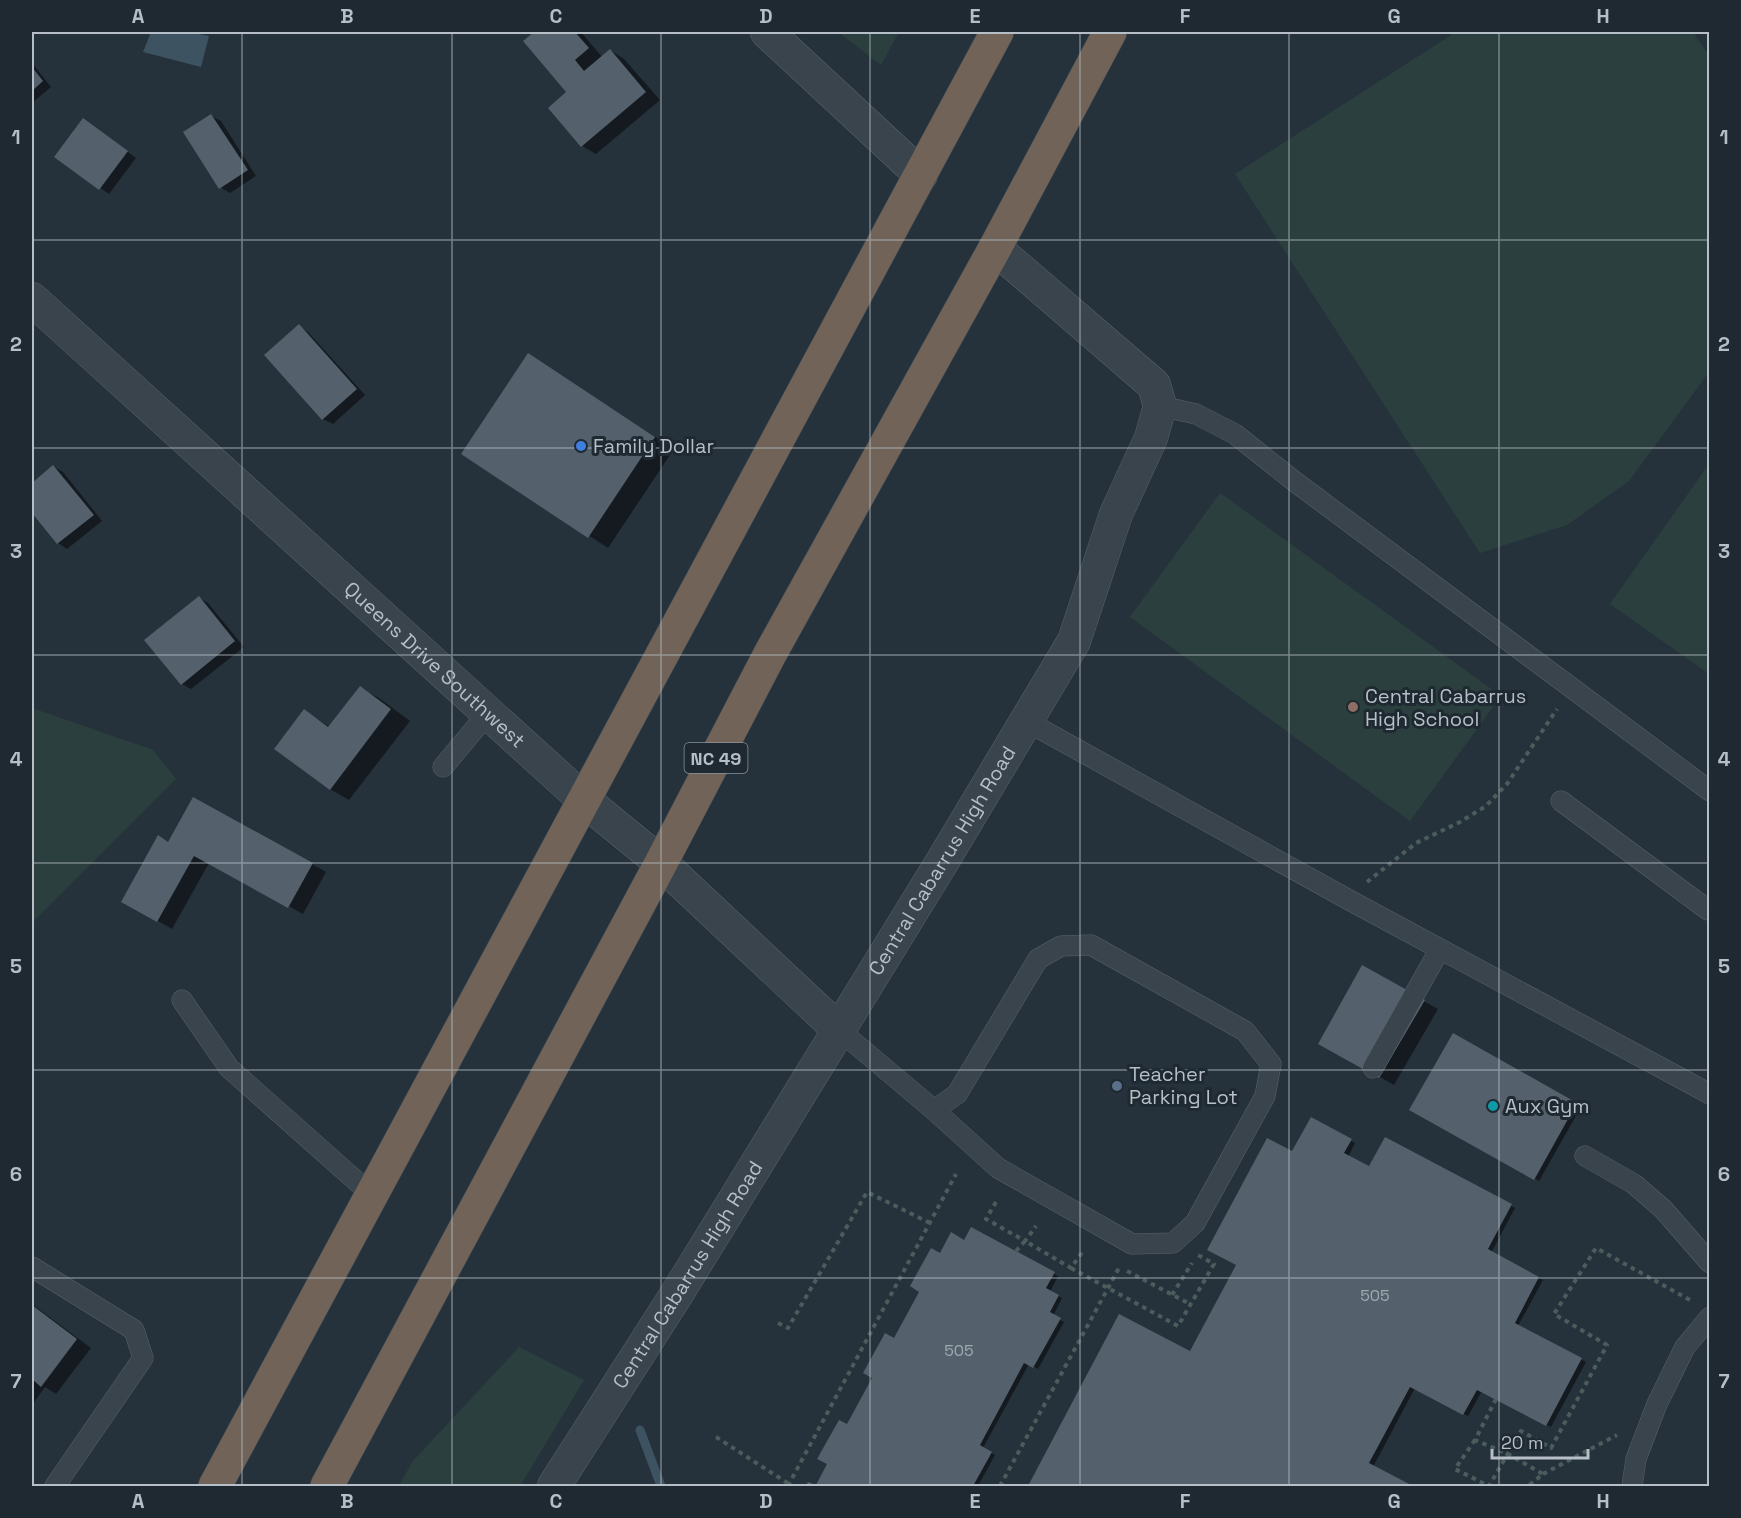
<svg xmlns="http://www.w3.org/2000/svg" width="1741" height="1518" font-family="'Space Grotesk',sans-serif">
  <rect width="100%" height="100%" fill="#26323b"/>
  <!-- green -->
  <path fill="#2b403e" d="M 838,32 L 899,32 L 881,65 Z
    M 1456,32 L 1693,32 L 1710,57 L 1709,372 L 1629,481 L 1567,525 L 1480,553 L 1235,174 Z
    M 1709,464 L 1709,674 L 1610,604 Z
    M 1220,493 L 1501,696 L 1410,821 L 1130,617 Z
    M 32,708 L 153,750 L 176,779 L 32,923 Z
    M 519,1347 L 584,1380 L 520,1486 L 399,1486 L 412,1462 Z"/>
  <!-- water -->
  <path fill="#3e5362" d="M 151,32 L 190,32 L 209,36 L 201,67 L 143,52 Z"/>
  <!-- shadow -->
  <path fill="#0007" d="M 536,32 L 581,32 L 602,57 L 610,50 L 624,59 L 660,100 L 596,154 L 582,146 L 568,92 L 525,41 Z
    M 32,63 L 51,87 L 32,103 Z
    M 211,116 L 221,121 L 256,176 L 230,193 L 220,187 Z
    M 92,125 L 136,158 L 109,194 L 56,157 Z
    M 299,326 L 308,332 L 365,395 L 333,424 L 323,419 Z
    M 529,355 L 674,449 L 608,548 L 463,454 Z
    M 54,467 L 63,472 L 102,521 L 67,549 L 58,543 L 32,510 L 32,485 Z
    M 199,598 L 208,603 L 244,647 L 191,689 L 182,684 Z
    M 360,688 L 379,698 L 410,721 L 349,800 L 330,789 L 304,711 L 330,727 Z
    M 169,844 L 312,864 L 326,872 L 303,914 L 209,863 L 172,929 L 123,901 Z
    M 1362,967 L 1438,1009 L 1394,1085 L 1320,1043 Z
    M 1453,1035 L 1581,1107 L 1539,1181 L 1411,1109 Z
    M 1311,1119 L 1355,1143 L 1348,1157 L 1369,1168 L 1385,1139 L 1515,1208 L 1491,1253 L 1543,1280 L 1518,1326 L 1586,1362 L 1551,1427 L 1482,1391 L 1468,1416 L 1415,1388 L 1373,1467 L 1410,1486 L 1030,1486 L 1120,1316 L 1191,1353 Z
    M 972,1229 L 1058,1276 L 1050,1292 L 1062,1298 L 1053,1316 L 1064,1322 L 1038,1369 L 1029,1364 L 983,1448 L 995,1455 L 978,1486 L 808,1486 L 809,1484 L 817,1486 L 940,1255 L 965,1242 Z
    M 32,1304 L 91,1348 L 56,1394 L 45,1387 L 32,1405 Z"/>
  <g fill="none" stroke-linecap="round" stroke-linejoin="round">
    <!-- stream -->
    <path stroke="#3e5362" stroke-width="9" d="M 640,1430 L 661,1486"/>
  </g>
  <!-- building -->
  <path fill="#54616c" d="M 534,32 L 575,32 L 589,48 L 575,60 L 584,71 L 610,49 L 646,92 L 581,147 L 548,108 L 566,92 L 523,41 Z
    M 32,67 L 43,81 L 32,91 Z
    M 211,114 L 248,170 L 219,189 L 183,132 Z
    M 83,118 L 128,151 L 99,190 L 54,157 Z
    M 299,324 L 357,389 L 322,420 L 264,355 Z
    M 528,353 L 655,437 L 588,538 L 461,454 Z
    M 53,465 L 94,515 L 57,544 L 32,513 L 32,483 Z
    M 199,596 L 235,641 L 181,685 L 144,640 Z
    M 360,686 L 391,709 L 330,790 L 274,749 L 304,709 L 328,727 Z
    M 193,797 L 313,863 L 288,908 L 194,856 L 157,922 L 121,902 L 158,835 L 168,842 Z
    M 1362,965 L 1425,1000 L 1379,1078 L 1318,1044 Z
    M 1453,1033 L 1577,1103 L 1534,1180 L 1409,1110 Z
    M 1311,1117 L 1352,1139 L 1344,1153 L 1369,1166 L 1385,1137 L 1512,1204 L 1488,1249 L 1539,1277 L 1515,1323 L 1582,1358 L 1546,1426 L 1477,1390 L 1463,1415 L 1410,1387 L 1369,1463 L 1413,1486 L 1028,1486 L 1119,1314 L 1190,1351 L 1236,1265 L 1207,1250 L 1215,1235 L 1267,1138 L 1292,1151 Z
    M 971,1227 L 1055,1272 L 1046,1288 L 1059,1295 L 1050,1312 L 1061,1318 L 1033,1368 L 1024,1363 L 980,1445 L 992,1452 L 973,1486 L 806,1486 L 808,1482 L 816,1485 L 827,1464 L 817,1459 L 839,1420 L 847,1424 L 872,1378 L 863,1373 L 885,1333 L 894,1338 L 919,1292 L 910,1286 L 931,1248 L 940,1253 L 951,1232 L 964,1240 Z
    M 32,1305 L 77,1339 L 41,1387 L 32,1379 Z"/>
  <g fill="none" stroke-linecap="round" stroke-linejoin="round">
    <defs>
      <path id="lane" d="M 1160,406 L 1196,414 L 1235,434 L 1294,481 L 1710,791
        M 1026,721 L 1351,901 L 1710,1094
        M 443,767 L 488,713
        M 1561,801 L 1708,910 L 1710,908
        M 182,1000 L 229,1068 L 372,1195
        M 839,1030 L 934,1110 L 998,1168 L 1132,1244 L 1173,1243 L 1195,1223 L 1265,1096 L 1271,1064 L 1245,1031 L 1091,945 L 1061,946 L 1038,959 L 957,1094 L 934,1110
        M 1373,1068 L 1440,949
        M 1585,1156 L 1634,1184 L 1663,1209 L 1710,1263
        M 32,1267 L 134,1330 L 143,1358 L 55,1486
        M 1632,1486 L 1636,1459 L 1657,1404 L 1685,1347 L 1710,1317"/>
      <g id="street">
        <path d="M 767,32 L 921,175"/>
        <path id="s1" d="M 32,299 L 584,800 L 661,863 L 839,1030"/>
        <path id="s2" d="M 554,1486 L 678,1292 L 942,862 L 1074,641 L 1116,514 L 1151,438 L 1160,406 L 1154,385 L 995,248"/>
      </g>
      <path id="highway" d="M 215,1486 L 997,32
        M 327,1486 L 661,863 L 770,654 L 995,248 L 1110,32"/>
    </defs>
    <!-- lane casing -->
    <use href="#lane" stroke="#58626a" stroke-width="21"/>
    <!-- street casing -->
    <use href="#street" stroke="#58626a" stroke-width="34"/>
    <!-- highway casing -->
    <use href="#highway" stroke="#454f57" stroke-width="34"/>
    <!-- path -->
    <path stroke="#4a5d5c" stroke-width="4" stroke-dasharray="4.5 4.5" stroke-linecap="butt" d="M 1367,882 L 1416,843 L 1460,822 L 1486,806 L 1507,784 L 1557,709
      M 996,1202 L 986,1219 L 1025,1241 L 1036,1226
      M 1016,1251 L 1025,1241 L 1071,1268 L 1083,1251
      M 1071,1268 L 1178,1326 L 1214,1264 L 1198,1255
      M 1127,1271 L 1190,1304
      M 1172,1295 L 1192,1263
      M 778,1323 L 788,1328 L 867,1192 L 930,1223
      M 1496,1399 L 1475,1440 L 1508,1454 L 1543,1474 L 1528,1486
      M 716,1437 L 789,1484
      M 1475,1440 L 1455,1469 L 1489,1486 L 1521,1431 L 1551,1448 L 1607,1345 L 1554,1314 L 1596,1248 L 1690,1300
      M 1543,1474 L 1617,1435
      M 790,1486 L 789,1484 L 956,1174
      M 1000,1486 L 1119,1268"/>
    <!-- lane -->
    <use href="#lane" stroke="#3a444c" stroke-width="20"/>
    <!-- street -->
    <use href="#street" stroke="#3a444c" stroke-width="33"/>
    <!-- highway -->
    <use href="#highway" stroke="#716358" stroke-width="33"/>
  </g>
  <!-- grid -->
  <path fill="none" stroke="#b6bfc7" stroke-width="1.5" stroke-opacity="0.55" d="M 242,32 L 242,1486M 452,32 L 452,1486M 661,32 L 661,1486M 870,32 L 870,1486M 1080,32 L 1080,1486M 1289,32 L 1289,1486M 1499,32 L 1499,1486M 32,240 L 1710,240M 32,448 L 1710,448M 32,655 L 1710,655M 32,863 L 1710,863M 32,1070 L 1710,1070M 32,1278 L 1710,1278"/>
  <!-- markers -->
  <circle fill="#3f7fe0" stroke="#1f2931" stroke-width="2" cx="581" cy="446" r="6"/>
  <circle fill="#8d6e63" stroke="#1f2931" stroke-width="2" cx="1353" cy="707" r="6"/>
  <circle fill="#5c6f8a" stroke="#1f2931" stroke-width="2" cx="1117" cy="1086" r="6"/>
  <circle fill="#0f9aa8" stroke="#1f2931" stroke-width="2" cx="1493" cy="1106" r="6"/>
  <g text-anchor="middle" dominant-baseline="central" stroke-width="6" stroke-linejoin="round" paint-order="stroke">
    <!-- number labels -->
    <g font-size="16" fill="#9ea8b0">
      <text x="1375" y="1295">505</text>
      <text x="959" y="1350">505</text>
    </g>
    <!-- shield labels -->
    <rect fill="#1f2931" stroke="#89929a" stroke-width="1.5" x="684.5" y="743" width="63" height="30" rx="4.5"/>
    <g font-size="18" font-weight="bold" fill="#b6bfc7">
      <text x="716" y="758">NC 49</text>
    </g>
    <!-- poi labels -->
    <g font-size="20" fill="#b6bfc7" stroke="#1f2931" text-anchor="start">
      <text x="593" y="446">Family Dollar</text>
      <text x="1365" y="696">Central Cabarrus<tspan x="1365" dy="23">High School</tspan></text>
      <text x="1129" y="1074">Teacher<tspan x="1129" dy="23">Parking Lot</tspan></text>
      <text x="1505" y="1106">Aux Gym</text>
    </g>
    <!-- street labels -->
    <g font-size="20" fill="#b6bfc7" stroke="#1f2931">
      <text stroke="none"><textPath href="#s1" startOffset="544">Queens Drive Southwest</textPath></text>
      <text stroke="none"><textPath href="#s2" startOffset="736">Central Cabarrus High Road</textPath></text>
      <text stroke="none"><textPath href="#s2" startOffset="250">Central Cabarrus High Road</textPath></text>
    </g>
  </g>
  <!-- border -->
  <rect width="1741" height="1518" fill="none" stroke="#1f2931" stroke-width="66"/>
  <!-- scale -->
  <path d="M1492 1449v9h96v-9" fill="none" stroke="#b6bfc7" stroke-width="3"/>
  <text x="1501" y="1449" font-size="18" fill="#b6bfc7" stroke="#1f2931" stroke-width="4.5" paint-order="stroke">20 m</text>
  <rect x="33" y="33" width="1675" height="1452" fill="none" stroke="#b6bfc7" stroke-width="2"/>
  <g font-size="20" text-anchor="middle" font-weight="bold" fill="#b6bfc7">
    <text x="138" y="23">A</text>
    <text x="347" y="23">B</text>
    <text x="556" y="23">C</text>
    <text x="766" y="23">D</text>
    <text x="975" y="23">E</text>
    <text x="1185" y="23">F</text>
    <text x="1394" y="23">G</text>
    <text x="1603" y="23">H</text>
    <text x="16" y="144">1</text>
    <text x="1724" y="144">1</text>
    <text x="16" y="351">2</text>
    <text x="1724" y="351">2</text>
    <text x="16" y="558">3</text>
    <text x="1724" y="558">3</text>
    <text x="16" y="766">4</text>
    <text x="1724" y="766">4</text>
    <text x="16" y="973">5</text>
    <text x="1724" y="973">5</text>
    <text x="16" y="1181">6</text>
    <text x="1724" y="1181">6</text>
    <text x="16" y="1388">7</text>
    <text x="1724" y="1388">7</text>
    <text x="138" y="1508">A</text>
    <text x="347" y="1508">B</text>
    <text x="556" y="1508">C</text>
    <text x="766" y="1508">D</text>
    <text x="975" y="1508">E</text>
    <text x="1185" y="1508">F</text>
    <text x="1394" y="1508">G</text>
    <text x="1603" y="1508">H</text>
  </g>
</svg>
